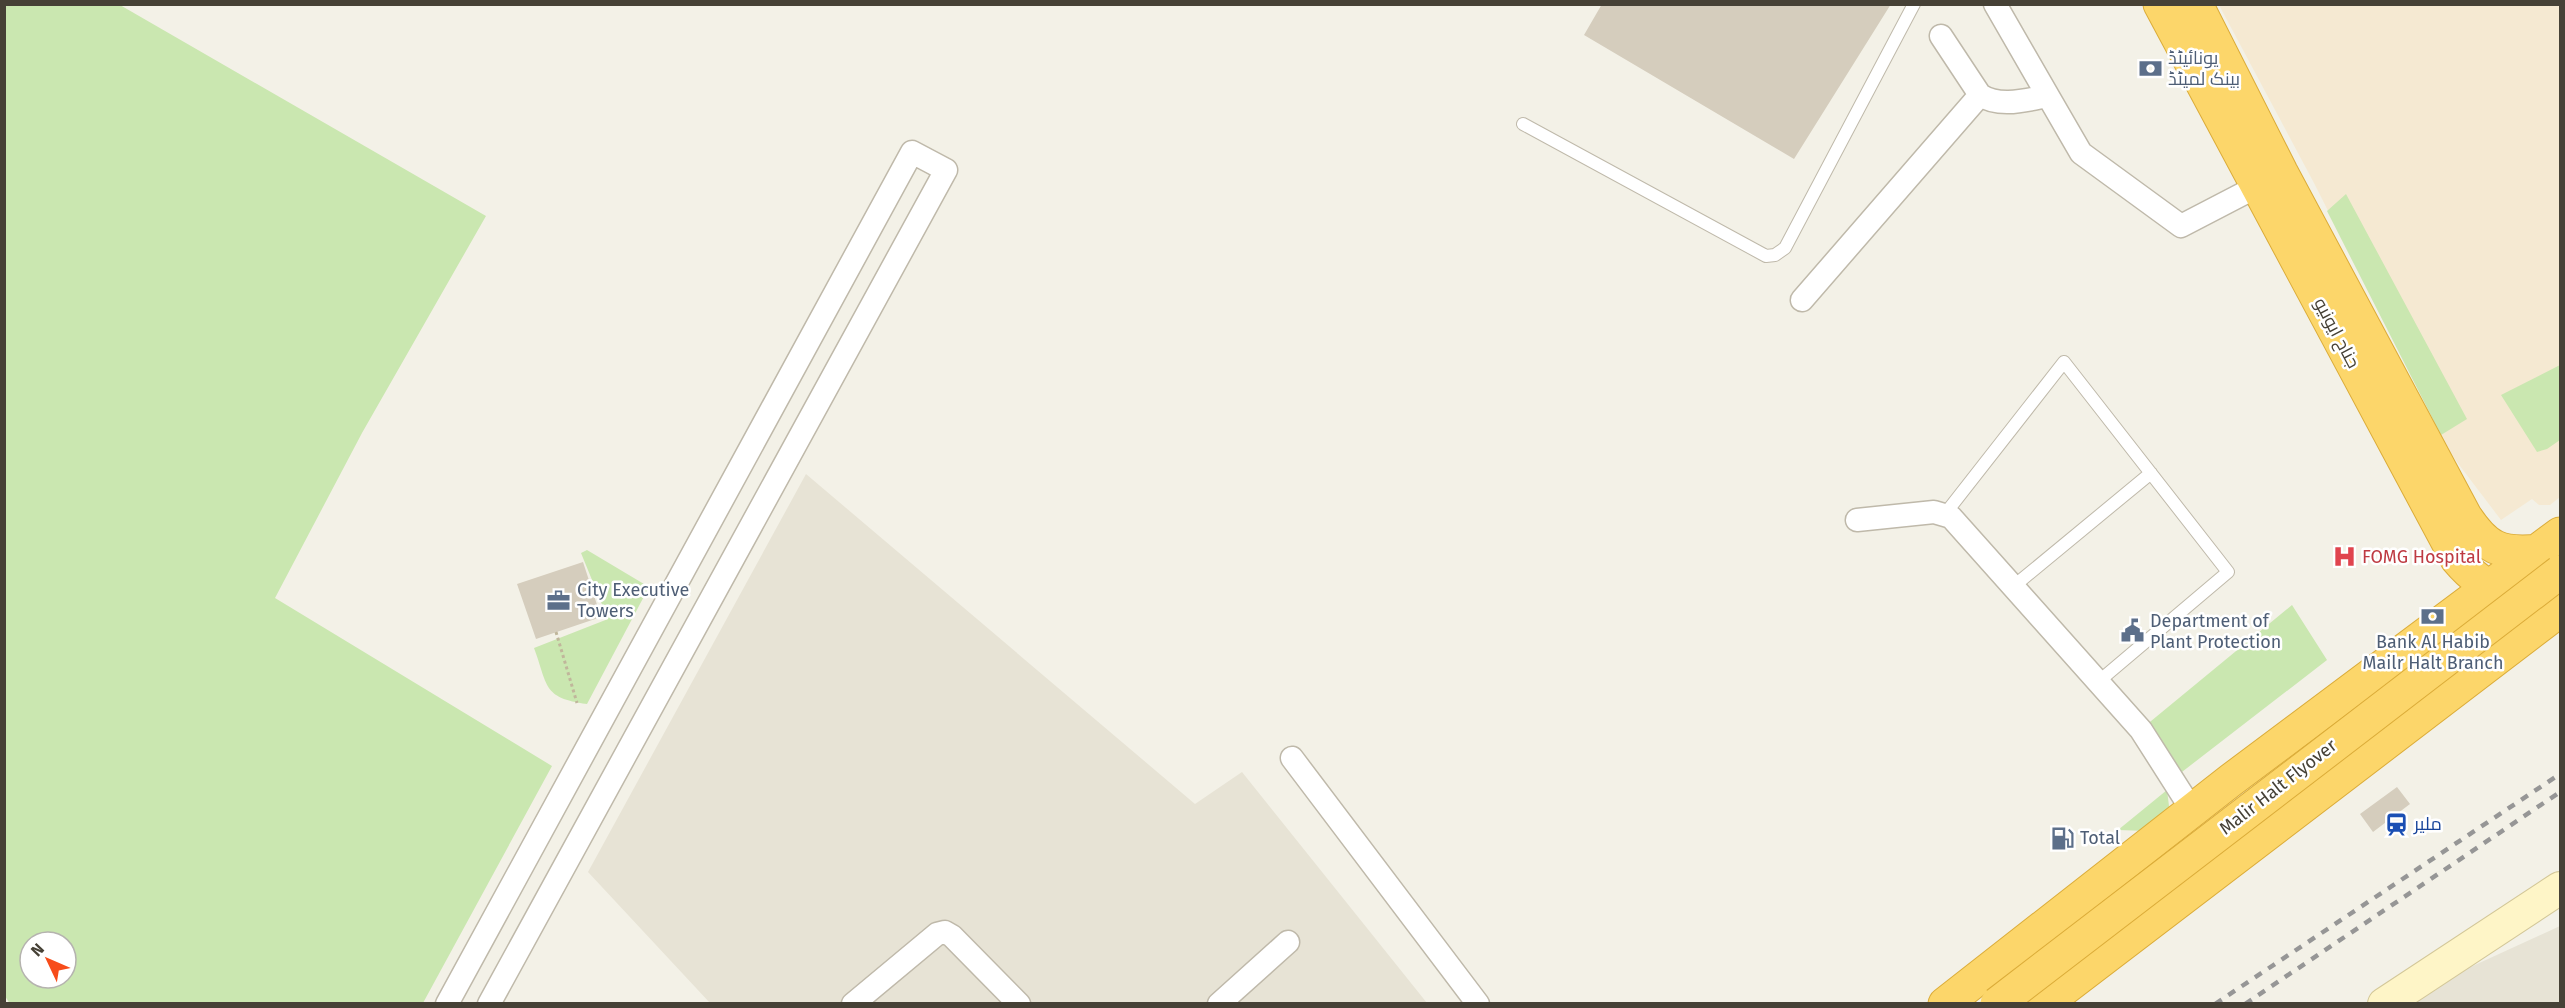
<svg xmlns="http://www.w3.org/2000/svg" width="2565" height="1008" font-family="'Fira Sans',Cairo,sans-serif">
  <rect width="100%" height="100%" fill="#f3f1e7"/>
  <!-- residential -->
  <path fill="#e7e3d5" d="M 806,474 L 1195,804 L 1242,772 L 1427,1003 L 710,1003 L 588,872 Z
    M 2560,926 L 2560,1003 L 2392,1003 Z"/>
  <!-- commercial -->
  <path fill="#f5e9d2" d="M 2219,5 L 2560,5 L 2560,497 L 2550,505 L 2539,505 L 2532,499 L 2501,520 L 2438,437 L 2441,435 L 2314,183 Z"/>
  <!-- green -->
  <path fill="#cae7b0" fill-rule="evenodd" d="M 4,5 L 120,5 L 486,216 L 362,433 L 275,598 L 552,766 L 423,1003 L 10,1004 L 5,996 ZM 30,942 L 66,942 L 66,978 L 30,978 Z
    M 2346,194 L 2467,419 L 2441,435 L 2327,211 Z
    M 2560,365 L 2560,440 L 2547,449 L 2537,452 L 2501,395 Z
    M 587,550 L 649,587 L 587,704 C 542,698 548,685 534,648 L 608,619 L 581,553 Z
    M 2292,605 L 2327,660 L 2178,775 L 2145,726 Z
    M 2167,790 L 2170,814 L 2147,831 L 2118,830 Z"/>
  <!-- building -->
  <path fill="#d5cdbd" d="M 1602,4 L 1891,4 L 1794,159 L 1584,35 Z
    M 583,562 L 601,617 L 536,639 L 517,584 Z
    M 2397,787 L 2410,804 L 2373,832 L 2360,814 Z"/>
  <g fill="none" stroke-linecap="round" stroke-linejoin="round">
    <defs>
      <path id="lane" d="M 1523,124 L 1766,256 L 1775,255 L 1785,248 L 1914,4
        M 1945,514 L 2064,362 L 2228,572 L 2098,682
        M 2014,586 L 2151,473"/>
      <path id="street" d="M 1995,4 L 2048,96
        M 1941,36 L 1980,95
        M 1802,300 L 1980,95 C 2000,108 2026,100 2048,96 L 2081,153 L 2181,226 L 2258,186
        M 1857,520 L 1934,512 L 1951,517 L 2141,730 L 2192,810
        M 1292,758 L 1478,1004
        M 447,1004 L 912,152 L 946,170 L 489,1004
        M 853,1004 L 937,934 L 945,932 L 952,936 L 1019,1004
        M 1219,1004 L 1288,942"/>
      <path id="secondary" d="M 2384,1004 L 2560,888"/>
      <path id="highway" d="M 2160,4 L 2457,559 C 2488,596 2514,598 2560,598
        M 2196,4 L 2281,172 L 2465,516 C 2486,548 2500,555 2539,551
        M 1945,1004 L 2231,780 L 2560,534
        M 2044,1004 L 2560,610"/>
    </defs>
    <!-- lane casing -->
    <use href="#lane" stroke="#bfb9aa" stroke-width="14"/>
    <!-- street casing -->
    <use href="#street" stroke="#bfb9aa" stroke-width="25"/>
    <!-- secondary casing -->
    <use href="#secondary" stroke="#d3c798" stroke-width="34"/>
    <!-- highway casing -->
    <use href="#highway" stroke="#dbac39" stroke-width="35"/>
    <!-- path -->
    <path stroke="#c0b69b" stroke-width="3" stroke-dasharray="3 3" stroke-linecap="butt" d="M 556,632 L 577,703"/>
    <!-- lane -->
    <use href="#lane" stroke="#fff" stroke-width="12"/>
    <!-- street -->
    <use href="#street" stroke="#fff" stroke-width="22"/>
    <!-- secondary -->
    <use href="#secondary" stroke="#fef5c7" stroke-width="32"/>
    <!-- highway -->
    <use href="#highway" stroke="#fcd66a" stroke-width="33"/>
    <!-- rail -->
    <path stroke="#969696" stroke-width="4.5" stroke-dasharray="8 8" stroke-linecap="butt" d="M 2215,1004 L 2560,774
      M 2245,1004 L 2560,792"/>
    <defs>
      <path id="highway-bridge" d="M 1997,1004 L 2560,572"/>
    </defs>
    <!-- highway-bridge casing -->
    <use href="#highway-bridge" stroke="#dbac39" stroke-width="35" stroke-linecap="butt"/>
    <!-- highway-bridge -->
    <use href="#highway-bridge" stroke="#fcd66a" stroke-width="33"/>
  </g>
  <!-- icons -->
  <defs>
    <symbol id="bank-bare" viewBox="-9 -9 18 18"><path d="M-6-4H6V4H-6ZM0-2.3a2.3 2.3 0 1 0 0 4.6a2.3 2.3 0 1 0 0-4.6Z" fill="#5c6f8a" stroke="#fff" stroke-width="2.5" paint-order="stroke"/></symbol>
    <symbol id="hospital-bare" viewBox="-9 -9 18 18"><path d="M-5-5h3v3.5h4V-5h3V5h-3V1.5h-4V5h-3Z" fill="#e0444e" stroke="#fff" stroke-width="2.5" paint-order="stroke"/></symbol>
    <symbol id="office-bare" viewBox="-9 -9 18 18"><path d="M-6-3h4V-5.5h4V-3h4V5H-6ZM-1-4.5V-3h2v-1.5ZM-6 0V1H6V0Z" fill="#5c6f8a" stroke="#fff" stroke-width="2.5" paint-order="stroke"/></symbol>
    <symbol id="civic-bare" viewBox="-9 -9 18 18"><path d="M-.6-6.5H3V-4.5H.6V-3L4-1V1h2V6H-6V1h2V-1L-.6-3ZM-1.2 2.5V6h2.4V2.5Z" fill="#5c6f8a" stroke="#fff" stroke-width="2.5" paint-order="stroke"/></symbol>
    <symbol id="station-bare" viewBox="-9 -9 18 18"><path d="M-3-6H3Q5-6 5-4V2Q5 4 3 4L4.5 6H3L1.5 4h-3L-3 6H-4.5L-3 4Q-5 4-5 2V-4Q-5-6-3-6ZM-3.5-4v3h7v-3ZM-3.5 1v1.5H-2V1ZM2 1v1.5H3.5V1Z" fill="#1a4fb4" stroke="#fff" stroke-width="2.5" paint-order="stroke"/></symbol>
    <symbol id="fuel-bare" viewBox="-9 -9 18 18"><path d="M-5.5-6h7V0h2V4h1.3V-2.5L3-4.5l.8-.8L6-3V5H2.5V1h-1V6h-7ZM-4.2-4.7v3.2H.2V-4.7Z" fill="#5c6f8a" stroke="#fff" stroke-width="2.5" paint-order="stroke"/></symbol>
  </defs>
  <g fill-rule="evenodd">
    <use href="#bank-bare" x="2134" y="52" width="33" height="33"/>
    <use href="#hospital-bare" x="2328" y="540" width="33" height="33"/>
    <use href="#office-bare" x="542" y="584" width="33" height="33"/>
    <use href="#bank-bare" x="2416" y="600" width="33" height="33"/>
    <use href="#civic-bare" x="2116" y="614" width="33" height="33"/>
    <use href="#station-bare" x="2380" y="808" width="33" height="33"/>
    <use href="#fuel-bare" x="2046" y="822" width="33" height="33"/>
  </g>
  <g text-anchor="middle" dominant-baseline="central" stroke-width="5" stroke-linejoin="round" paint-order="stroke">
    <!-- service labels -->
    <g font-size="18" fill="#4e5e75" stroke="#fff" text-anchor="start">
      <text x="2168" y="58">یونائیٹڈ<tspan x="2168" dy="21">بینک لمیٹڈ</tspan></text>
      <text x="577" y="590">City Executive<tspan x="577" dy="21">Towers</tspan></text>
      <text x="2150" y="621">Department of<tspan x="2150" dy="21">Plant Protection</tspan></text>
      <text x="2433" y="642" text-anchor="middle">Bank Al Habib<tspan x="2433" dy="21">Mailr Halt Branch</tspan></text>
      <text x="2080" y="838">Total</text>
    </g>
    <!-- street labels -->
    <g font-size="18" fill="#464136" stroke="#fff">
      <text transform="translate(2337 333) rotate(62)">جناح ایونیو</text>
      <text transform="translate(2278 787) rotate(-38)">Malir Halt Flyover</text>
    </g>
    <!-- health labels -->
    <g font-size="18" fill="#be3a42" stroke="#fff" text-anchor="start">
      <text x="2362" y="557">FOMG Hospital</text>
    </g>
    <!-- transit labels -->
    <g font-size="18" fill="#164399" stroke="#fff" text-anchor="start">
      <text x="2414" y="824">ملیر</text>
    </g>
  </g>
  <!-- border -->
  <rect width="2565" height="1008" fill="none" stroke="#464136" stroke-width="12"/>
  <!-- north arrow -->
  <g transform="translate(48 960) rotate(314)"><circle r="28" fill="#ffffff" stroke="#b5b3af" stroke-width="1.5"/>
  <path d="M0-4.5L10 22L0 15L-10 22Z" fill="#f74c1a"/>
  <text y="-9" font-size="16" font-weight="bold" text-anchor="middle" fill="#464136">N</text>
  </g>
</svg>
